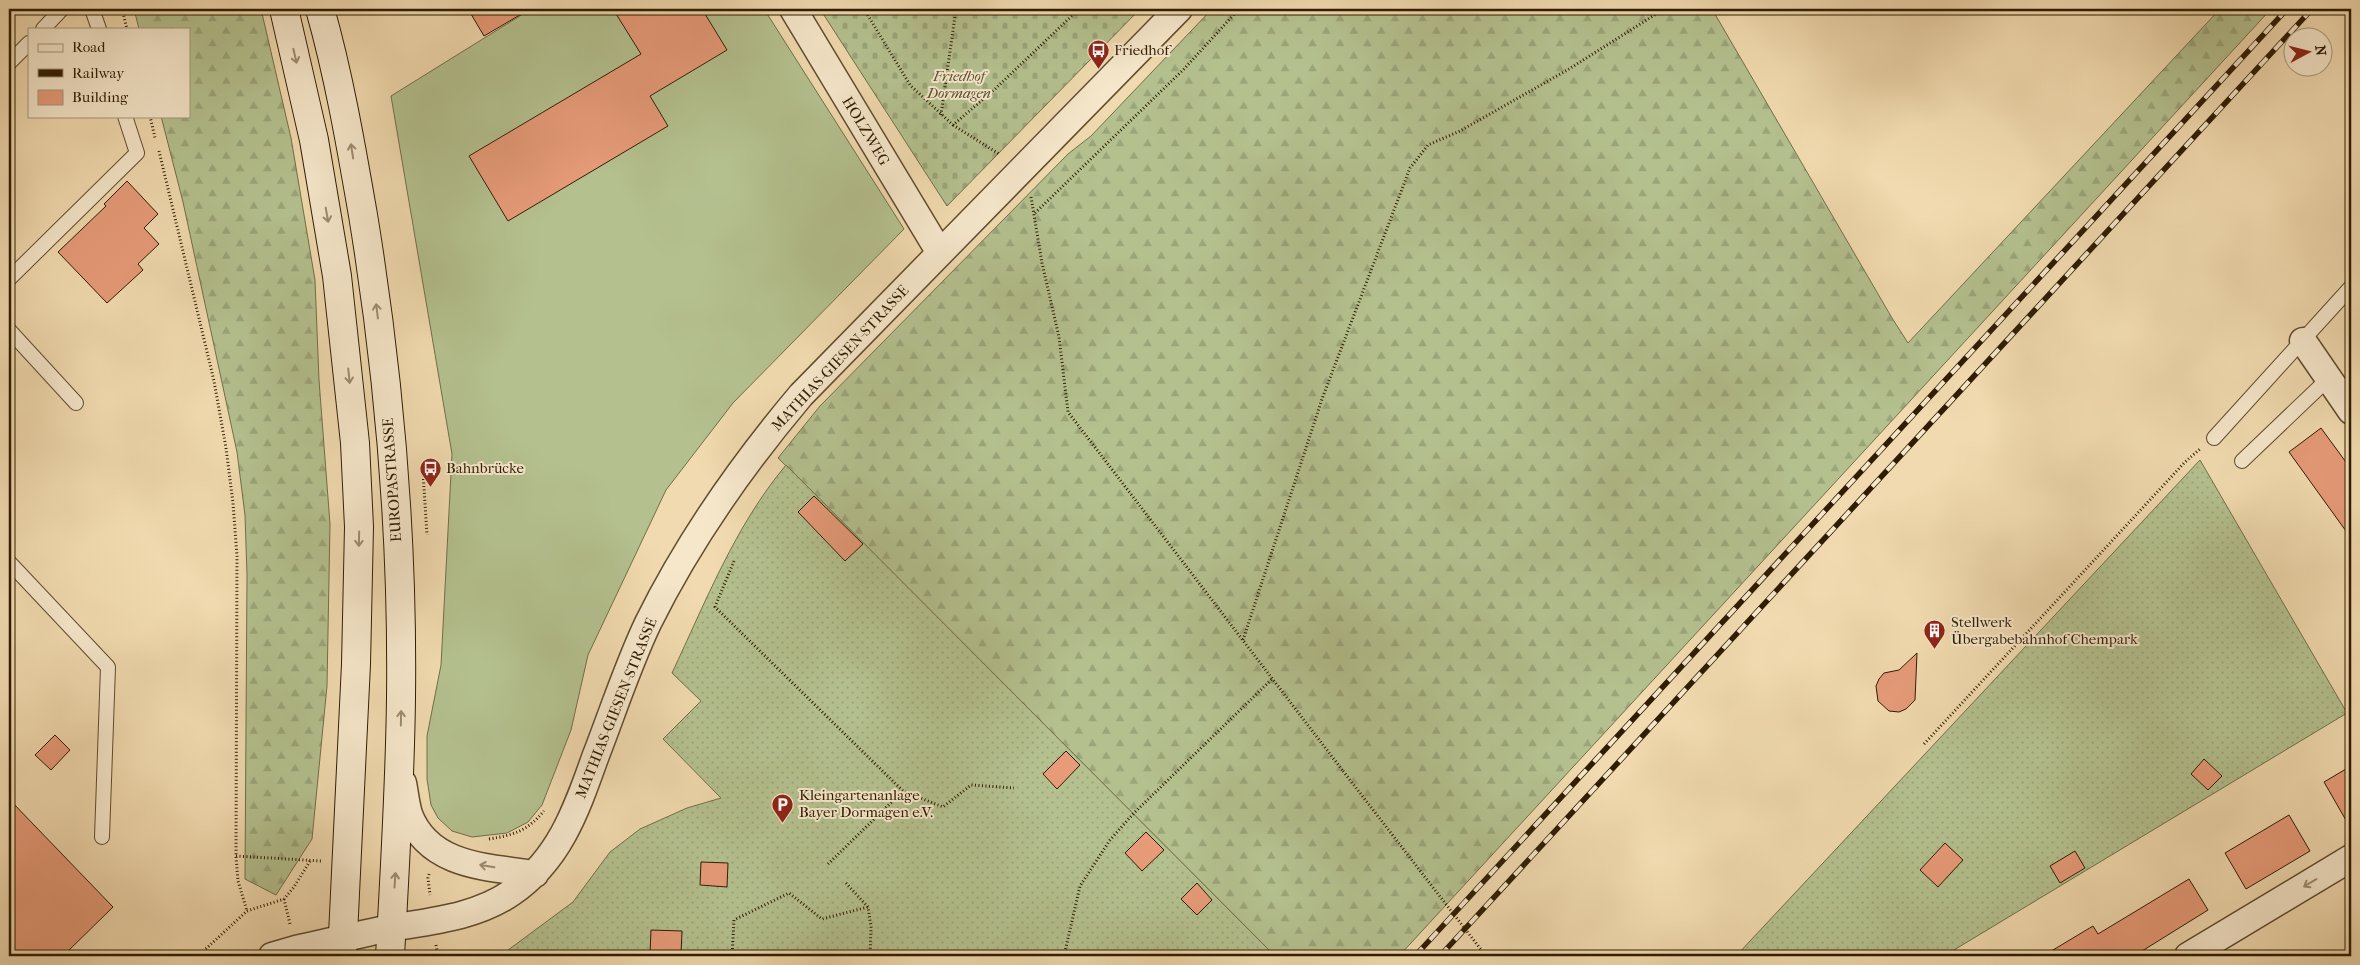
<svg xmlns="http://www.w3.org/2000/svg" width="2360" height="965" font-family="'IM FELL French Canon',serif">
  <defs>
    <pattern id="forest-firs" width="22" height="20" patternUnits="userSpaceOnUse" patternTransform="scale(1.25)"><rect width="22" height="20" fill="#b4c18f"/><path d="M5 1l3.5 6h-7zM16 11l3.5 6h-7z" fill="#9ba57a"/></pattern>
    <pattern id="cemetery-stones" width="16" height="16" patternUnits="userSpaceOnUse" patternTransform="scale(1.25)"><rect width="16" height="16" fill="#b4c18f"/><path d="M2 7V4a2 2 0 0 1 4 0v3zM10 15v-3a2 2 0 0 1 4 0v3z" fill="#9ba57a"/></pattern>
    <pattern id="garden-dots" width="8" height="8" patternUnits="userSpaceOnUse" patternTransform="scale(1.25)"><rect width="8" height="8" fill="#b4c18f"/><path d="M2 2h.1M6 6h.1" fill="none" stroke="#9ba57a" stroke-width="1.8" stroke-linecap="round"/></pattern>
  </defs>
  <rect width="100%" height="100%" fill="#f1daaf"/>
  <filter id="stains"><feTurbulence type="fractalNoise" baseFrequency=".004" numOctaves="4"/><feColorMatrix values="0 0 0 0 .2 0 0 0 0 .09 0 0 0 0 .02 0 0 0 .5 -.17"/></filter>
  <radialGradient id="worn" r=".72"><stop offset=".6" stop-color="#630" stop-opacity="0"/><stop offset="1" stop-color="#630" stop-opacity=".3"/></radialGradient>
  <!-- grass -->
  <path fill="#b4c18f" stroke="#726e49" d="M 531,9 L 764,9 L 904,229 L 733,403 L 666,490 L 588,655 L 571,730 L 542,805 L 528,822 L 507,833 L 472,837 L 452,831 L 438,818 L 431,805 L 427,779 L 427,736 L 441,665 L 452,454 L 391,96 Z"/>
  <!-- forest -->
  <path fill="url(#forest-firs)" stroke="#726e49" d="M 134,9 L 261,9 L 291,138 L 315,280 L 319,380 L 330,524 L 327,686 L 312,839 L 276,895 L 245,879 L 247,575 L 245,515 L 237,452 L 183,202 L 161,116 L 189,116 L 189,29 L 139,29 Z
    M 1212,9 L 1712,9 L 1892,318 L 1908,343 L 2220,9 L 2271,9 L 1399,956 L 1275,956 L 778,458 L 820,406 L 1068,154 L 1091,136 Z"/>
  <!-- cemetery -->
  <path fill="url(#cemetery-stones)" stroke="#726e49" d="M 820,9 L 1140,9 L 947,206 Z"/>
  <!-- garden -->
  <path fill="url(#garden-dots)" stroke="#726e49" d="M 2200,460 L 2347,713 L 1944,956 L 1736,956 Z
    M 786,465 L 1275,956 L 500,956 L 573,902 L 610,852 L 640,829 L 687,808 L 721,798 L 663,739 L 701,701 L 672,673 C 706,601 735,526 786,465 Z"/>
  <!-- building -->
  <path fill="#e79b79" stroke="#2f1c03" d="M 468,9 L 530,9 L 484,36 Z
    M 613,9 L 702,9 L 727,50 L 650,96 L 668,126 L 508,221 L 469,156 L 641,54 Z
    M 127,181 L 158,214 L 144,228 L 159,244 L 138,264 L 143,270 L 107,303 L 58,252 L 106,206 L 104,204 Z
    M 2321,428 L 2351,469 L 2351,538 L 2289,452 Z
    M 814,496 L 863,544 L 845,561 L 798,512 Z
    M 1917,653 L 1915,700 L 1906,709 L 1899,712 L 1889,711 L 1878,701 L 1876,686 L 1879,679 L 1884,673 L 1899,670 Z
    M 55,735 L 70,750 L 51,770 L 35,755 Z
    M 1066,751 L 1080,765 L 1057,789 L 1043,774 Z
    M 2204,759 L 2222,776 L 2208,790 L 2191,774 Z
    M 2351,766 L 2351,829 L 2324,782 Z
    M 9,799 L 113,907 L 63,956 L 9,956 Z
    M 2289,815 L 2310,851 L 2246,889 L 2225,853 Z
    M 1146,832 L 1164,850 L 1142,871 L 1125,853 Z
    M 1945,843 L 1963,860 L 1938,887 L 1920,870 Z
    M 2075,851 L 2085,868 L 2060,883 L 2050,866 Z
    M 701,862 L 728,863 L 727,887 L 700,885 Z
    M 2189,879 L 2208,910 L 2134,956 L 2043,956 L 2093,926 L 2098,934 Z
    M 1197,883 L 1212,900 L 1197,915 L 1181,899 Z
    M 651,930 L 682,931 L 681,954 L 650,953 Z"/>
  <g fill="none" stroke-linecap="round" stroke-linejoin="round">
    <defs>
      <path id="lane" d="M 92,9 L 99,29
        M 43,29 L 62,9
        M 9,63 L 29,43
        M 9,279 L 137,153 L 125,116
        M 9,330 L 76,403
        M 2214,438 L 2351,287
        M 2242,461 L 2329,378
        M 9,562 L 108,667 L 102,837"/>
      <path id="street" d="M 793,9 L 940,253
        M 2303,341 L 2351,411
        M 403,783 C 405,793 406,804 409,814 C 429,867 488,867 535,874
        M 272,956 L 296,949 C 328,942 360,934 391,928 C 432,921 476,917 511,893 C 560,860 577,808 596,755 C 613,711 628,665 648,623 C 689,540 742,465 801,395 L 1179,9
        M 2188,956 L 2351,858"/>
      <path id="secondary" d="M 284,9 L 314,140 L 337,276 L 355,443 L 359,527 L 356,664 L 342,956
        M 320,9 C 339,76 351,146 363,215 C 389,374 403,536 401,698 C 400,784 395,870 390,956"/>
    </defs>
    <!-- lane casing -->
    <use href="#lane" stroke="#604c2e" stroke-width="16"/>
    <!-- street casing -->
    <use href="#street" stroke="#604c2e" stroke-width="29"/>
    <!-- secondary casing -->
    <use href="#secondary" stroke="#2f1c03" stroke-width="30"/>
    <!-- path -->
    <path stroke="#2f1c03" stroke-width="3" stroke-dasharray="1 2.5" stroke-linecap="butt" d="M 122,9 L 127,29
      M 864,9 L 910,85 L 953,125 L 995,89 L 1079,9
      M 941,115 L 956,9
      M 150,116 L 155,138
      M 953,125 L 999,154
      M 159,151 L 214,381 L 226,448 L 233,503 L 237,556 L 236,856 L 238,881 L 247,911
      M 1031,197 L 1042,263 L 1059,337 L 1068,412 L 1343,771
      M 1035,213 L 1184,69 L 1239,9
      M 423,472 L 427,535
      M 734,561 L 715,607 L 903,791 L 943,807 L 971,785 L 1014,788
      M 1243,640 L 1322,399 L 1410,168 L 1428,145 L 1460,131 L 1569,69 L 1664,9
      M 1924,744 L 2185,462 L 2200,449
      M 489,839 C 514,835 527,831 544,811
      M 236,856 L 321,861
      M 828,864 L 903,791
      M 429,874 L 428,878 L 430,895
      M 846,883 L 868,907 L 871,927 L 870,956
      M 284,899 L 290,924
      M 436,945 L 438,956
      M 198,956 L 247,911 L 284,899 L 294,887 L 310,861
      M 732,956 L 734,920 L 789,893 L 822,919 L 868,907
      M 1064,956 L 1080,886 L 1110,840 L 1134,813 L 1272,679"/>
    <!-- lane -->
    <use href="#lane" stroke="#f6e7cb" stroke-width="14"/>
    <!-- street -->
    <use href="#street" stroke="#f6e7cb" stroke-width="26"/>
    <!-- secondary -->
    <use href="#secondary" stroke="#f6e7cb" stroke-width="28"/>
    <defs>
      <path id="rail" d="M 1415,956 L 2287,9
        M 1440,956 L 2312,9"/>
    </defs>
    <!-- rail casing -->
    <use href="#rail" stroke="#2f1c03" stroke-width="5.5"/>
    <!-- rail -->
    <use href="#rail" stroke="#f6e7cb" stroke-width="4" stroke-dasharray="11" stroke-linecap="butt"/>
    <!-- path-bridge -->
    <path stroke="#2f1c03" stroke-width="3" stroke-dasharray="1 2.5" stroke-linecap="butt" d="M 1343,771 L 1486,956"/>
  </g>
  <!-- one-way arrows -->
  <defs><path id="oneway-shaft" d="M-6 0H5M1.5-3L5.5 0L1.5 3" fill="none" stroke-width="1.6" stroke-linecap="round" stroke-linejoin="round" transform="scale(1.25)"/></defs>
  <g stroke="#9c8c71">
    <use href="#oneway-shaft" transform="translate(295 56) rotate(77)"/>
    <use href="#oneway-shaft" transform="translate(352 151) rotate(-99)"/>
    <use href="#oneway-shaft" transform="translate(327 215) rotate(80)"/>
    <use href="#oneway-shaft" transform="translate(377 311) rotate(-97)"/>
    <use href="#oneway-shaft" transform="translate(349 376) rotate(84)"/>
    <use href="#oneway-shaft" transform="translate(359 539) rotate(91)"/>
    <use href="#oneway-shaft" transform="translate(401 718) rotate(-89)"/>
    <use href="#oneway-shaft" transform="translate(487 866) rotate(-171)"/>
    <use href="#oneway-shaft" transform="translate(395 880) rotate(-86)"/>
    <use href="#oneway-shaft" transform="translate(2310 883) rotate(149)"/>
  </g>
  <!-- icons -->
  <defs>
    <symbol id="bus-pin" viewBox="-11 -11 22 30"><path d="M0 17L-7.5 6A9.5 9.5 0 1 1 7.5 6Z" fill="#8f2418" stroke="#f6e7cb"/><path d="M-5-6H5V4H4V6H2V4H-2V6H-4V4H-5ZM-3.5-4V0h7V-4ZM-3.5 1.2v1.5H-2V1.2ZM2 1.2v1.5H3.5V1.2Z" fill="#fff"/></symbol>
    <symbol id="building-pin" viewBox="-11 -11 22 30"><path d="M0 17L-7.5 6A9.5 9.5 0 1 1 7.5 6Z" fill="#8f2418" stroke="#f6e7cb"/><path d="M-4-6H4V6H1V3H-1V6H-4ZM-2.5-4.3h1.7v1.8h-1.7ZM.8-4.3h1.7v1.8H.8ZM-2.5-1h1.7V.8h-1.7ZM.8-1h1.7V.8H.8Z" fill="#fff"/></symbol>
    <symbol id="parking-pin" viewBox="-11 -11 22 30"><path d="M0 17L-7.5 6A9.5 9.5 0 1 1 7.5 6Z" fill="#8f2418" stroke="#f6e7cb"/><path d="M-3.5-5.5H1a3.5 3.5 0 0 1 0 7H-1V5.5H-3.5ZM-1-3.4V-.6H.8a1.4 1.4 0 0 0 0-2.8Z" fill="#fff"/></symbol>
  </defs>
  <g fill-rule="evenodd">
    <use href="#bus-pin" x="1086" y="38" width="25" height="34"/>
    <use href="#bus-pin" x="418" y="456" width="25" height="34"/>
    <use href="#building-pin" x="1922" y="618" width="25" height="34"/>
    <use href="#parking-pin" x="770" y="792" width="25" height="34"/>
  </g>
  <g text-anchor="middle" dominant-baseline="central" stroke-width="4" stroke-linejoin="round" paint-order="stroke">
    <!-- poi labels -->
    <g font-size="15" fill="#2f1c03" stroke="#f6e7cb" text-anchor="start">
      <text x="1114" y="50">Friedhof</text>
      <text x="446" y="468">Bahnbrücke</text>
      <text x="1951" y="622">Stellwerk<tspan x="1951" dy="17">Übergabebahnhof Chempark</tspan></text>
      <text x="799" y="795">Kleingartenanlage<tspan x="799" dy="17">Bayer Dormagen e.V.</tspan></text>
    </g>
    <!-- park labels -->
    <g font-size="15" font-style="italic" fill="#574e2d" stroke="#f6e7cb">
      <text x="959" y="76">Friedhof<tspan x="959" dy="17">Dormagen</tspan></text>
    </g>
    <!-- street labels -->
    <g font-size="15" fill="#2f1c03" stroke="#f6e7cb">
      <text transform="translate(866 131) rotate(59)">HOLZWEG</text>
      <text transform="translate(840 358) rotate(-47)">MATHIAS-GIESEN-STRASSE</text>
      <text transform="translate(392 480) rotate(-94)">EUROPASTRASSE</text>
      <text transform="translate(616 708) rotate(-68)">MATHIAS-GIESEN-STRASSE</text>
    </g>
  </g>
  <!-- margin -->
  <rect width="2360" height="965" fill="none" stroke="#f1daaf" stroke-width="30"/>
  <rect x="10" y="10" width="2340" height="945" fill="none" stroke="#2f1c03" stroke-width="2.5"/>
  <rect x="15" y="15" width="2330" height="935" fill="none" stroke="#2f1c03"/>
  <!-- legend -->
  <rect x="28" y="28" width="162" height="90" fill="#f6e7cb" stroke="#a6967b"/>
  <rect x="38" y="44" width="25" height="8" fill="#f6e7cb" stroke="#a6967b"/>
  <text x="72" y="52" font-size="15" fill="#2f1c03">Road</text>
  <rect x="38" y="69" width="25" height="8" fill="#2f1c03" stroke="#a6967b"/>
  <text x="72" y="78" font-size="15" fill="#2f1c03">Railway</text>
  <rect x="38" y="90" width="25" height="15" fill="#e79b79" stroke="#a6967b"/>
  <text x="72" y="102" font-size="15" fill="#2f1c03">Building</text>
  <!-- north arrow -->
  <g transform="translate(2308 52) rotate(83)"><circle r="24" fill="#f6e7cb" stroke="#a6967b"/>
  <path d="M0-4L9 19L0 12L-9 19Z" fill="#8f2418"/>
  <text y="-8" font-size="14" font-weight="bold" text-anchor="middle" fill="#2f1c03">N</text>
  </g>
  <rect width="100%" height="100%" filter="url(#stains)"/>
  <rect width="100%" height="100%" fill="url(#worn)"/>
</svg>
